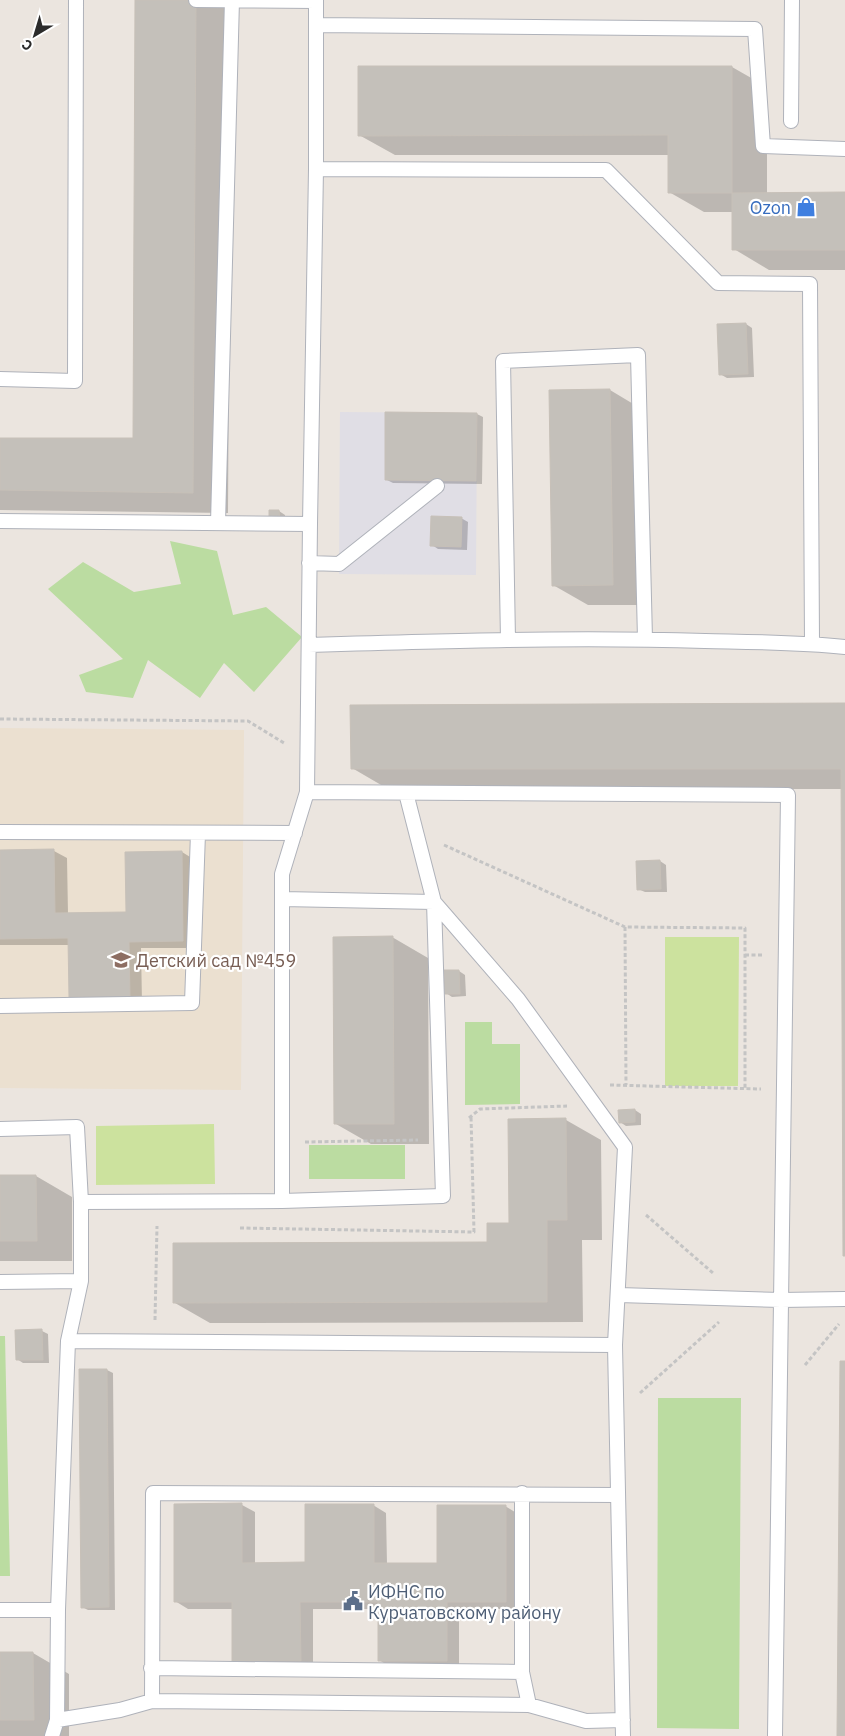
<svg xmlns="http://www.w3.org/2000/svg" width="845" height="1736" font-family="'IBM Plex Sans',sans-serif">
  <rect width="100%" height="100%" fill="#ebe5df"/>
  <!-- industrial -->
  <path fill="#e0dee5" d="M 340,412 L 477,413 L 476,575 L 339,574 Z"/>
  <!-- education -->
  <path fill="#ebe0d0" d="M 0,728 L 244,730 L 241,1090 L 0,1088 Z"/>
  <!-- green -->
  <path fill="#bbdca1" d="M 170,541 L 217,551 L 233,615 L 266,607 L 302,637 L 254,692 L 224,663 L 200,698 L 148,660 L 133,698 L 86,692 L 79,675 L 123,659 L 48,589 L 83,562 L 134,592 L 181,584 Z
    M 465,1022 L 492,1022 L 492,1044 L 520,1044 L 520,1104 L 465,1105 Z
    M 309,1145 L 405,1145 L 405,1179 L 309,1179 Z
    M 0,1336 L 5,1336 L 10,1576 L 0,1576 Z
    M 658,1398 L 741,1398 L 739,1729 L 657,1728 Z"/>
  <!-- pitch -->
  <path fill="#cce29e" d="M 665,937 L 739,937 L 738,1086 L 665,1086 Z
    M 214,1124 L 215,1184 L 96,1185 L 96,1126 Z"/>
  <!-- shadow -->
  <path fill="#0003" d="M 136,0 L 231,0 L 228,513 L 0,510 L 0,439 L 134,440 Z
    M 732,67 L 767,87 L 767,194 L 845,194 L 845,270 L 769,270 L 734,249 L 733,212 L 704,212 L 669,192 L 669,155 L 395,155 L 359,135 Z
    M 746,324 L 752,328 L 754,377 L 727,378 L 720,374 Z
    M 610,390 L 645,411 L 648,605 L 588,605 L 553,585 Z
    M 477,414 L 483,417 L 482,484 L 393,483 L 387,480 Z
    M 270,511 L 279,511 L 285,515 L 286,524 Z
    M 461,518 L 468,522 L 467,550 L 438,549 L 432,545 Z
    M 845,705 L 845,1256 L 842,789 L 388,789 L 352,768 Z
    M 54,851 L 67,858 L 68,914 L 128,913 L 182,852 L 195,860 L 196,948 L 141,948 L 142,1003 L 83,1004 L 70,997 L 69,945 L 0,945 L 0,852 Z
    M 660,861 L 666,865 L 667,892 L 645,892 L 638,889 L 637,862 Z
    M 392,937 L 428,958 L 429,1144 L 371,1144 L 336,1124 Z
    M 459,971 L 465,975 L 466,996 L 452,997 L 446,993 Z
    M 635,1110 L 641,1114 L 641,1125 L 626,1126 L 620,1122 Z
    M 566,1120 L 601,1140 L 602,1240 L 582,1240 L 583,1322 L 210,1323 L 175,1303 L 488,1243 L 511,1224 Z
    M 0,1176 L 36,1176 L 72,1197 L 72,1261 L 0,1261 Z
    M 17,1331 L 42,1331 L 48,1334 L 49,1363 L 23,1363 L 17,1359 Z
    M 107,1370 L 113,1373 L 115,1610 L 88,1610 L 82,1607 Z
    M 242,1505 L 255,1512 L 255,1564 L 307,1563 L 373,1505 L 386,1513 L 387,1564 L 438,1564 L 505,1506 L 518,1514 L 518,1609 L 459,1609 L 459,1668 L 392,1668 L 379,1660 L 379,1609 L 313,1609 L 313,1667 L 246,1668 L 233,1660 L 233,1609 L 188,1609 L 175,1601 Z
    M 0,1653 L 33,1653 L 69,1674 L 69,1736 L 0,1736 Z"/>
  <!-- building -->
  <path fill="#c4c0ba" stroke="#c7c0b8" d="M 135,0 L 196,0 L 193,493 L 0,490 L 0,438 L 133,438 Z
    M 358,66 L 732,66 L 732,193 L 668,193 L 668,135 L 358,136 Z
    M 845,192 L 845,250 L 732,250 L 732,193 Z
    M 746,323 L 748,374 L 719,375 L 717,324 Z
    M 610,389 L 613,585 L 552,586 L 549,390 Z
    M 385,412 L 477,413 L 476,481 L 385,480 Z
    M 269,510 L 279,510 L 280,521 L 269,521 Z
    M 431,516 L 462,517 L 461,547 L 430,546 Z
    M 845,703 L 845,1256 L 843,1256 L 841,769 L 351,769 L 350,705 Z
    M 54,849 L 55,913 L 126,912 L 125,852 L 182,851 L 183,941 L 129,942 L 130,997 L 69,997 L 68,938 L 0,939 L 0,850 Z
    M 660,860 L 661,889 L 637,890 L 636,861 Z
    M 393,936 L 394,1124 L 334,1124 L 333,937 Z
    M 444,970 L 459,970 L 460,994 L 445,994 Z
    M 635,1109 L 635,1122 L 619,1123 L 618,1110 Z
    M 566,1118 L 567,1220 L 547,1220 L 547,1302 L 173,1303 L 173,1243 L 487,1242 L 487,1223 L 509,1223 L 508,1119 Z
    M 0,1175 L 36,1175 L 37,1241 L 0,1241 Z
    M 42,1329 L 43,1360 L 16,1360 L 15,1330 Z
    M 840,1361 L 845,1361 L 845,1736 L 837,1736 Z
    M 79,1369 L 107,1369 L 109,1607 L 81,1608 Z
    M 242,1503 L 242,1563 L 305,1562 L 305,1504 L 374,1504 L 374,1563 L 437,1563 L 437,1505 L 506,1505 L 506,1602 L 447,1602 L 447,1661 L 378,1661 L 378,1602 L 300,1602 L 301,1661 L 232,1661 L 232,1602 L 174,1602 L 174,1504 Z
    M 0,1652 L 33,1652 L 34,1720 L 0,1720 Z"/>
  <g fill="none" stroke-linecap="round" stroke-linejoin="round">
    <defs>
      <path id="service" d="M 196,0 L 316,1
        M 316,25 L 755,29 L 763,146 L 845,149
        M 791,121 L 792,0
        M 316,169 L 606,170 L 718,283 L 810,284 L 812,643
        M 0,379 L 75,381 L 76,0
        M 0,521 L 310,524
        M 218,523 L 232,0
        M 309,563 L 339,564 L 437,486
        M 508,640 L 503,361 L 638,355 L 645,639
        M 309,645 C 441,641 573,637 705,641 C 751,642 798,642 845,647
        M 307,792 L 788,795 L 775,1736
        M 0,832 L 295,833
        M 282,899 L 434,902 L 518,999 L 625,1147 L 615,1345 L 623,1736
        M 0,1006 L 192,1003 L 198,833
        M 0,1129 L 77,1127 L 81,1202 L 81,1281 L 68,1341 L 58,1610 L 57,1720 L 52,1736
        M 282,1201 L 443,1196 L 434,902 L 406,793
        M 81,1202 L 282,1201 L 282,874 L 307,792 L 310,524 L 316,169 L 316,0
        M 0,1282 L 81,1281
        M 619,1295 L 781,1300 L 845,1299
        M 68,1341 L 615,1345
        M 522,1493 L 522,1672 L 529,1705
        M 618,1495 L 153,1493 L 152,1701 L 529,1705 L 586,1721 L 623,1720
        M 0,1610 L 58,1610
        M 151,1668 L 522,1672
        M 57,1720 L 120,1710 L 152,1701"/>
    </defs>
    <!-- service casing -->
    <use href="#service" stroke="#afb2ba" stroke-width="16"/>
    <!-- path -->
    <path stroke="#c4c4c4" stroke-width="3" stroke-dasharray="4 2.5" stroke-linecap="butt" d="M 0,719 L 248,721 L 284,743
      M 444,845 L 625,927 L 745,928 L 745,1089
      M 625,927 L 626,1085
      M 745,955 L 762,955
      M 610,1085 L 761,1089
      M 469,1118 L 480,1109 L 567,1106
      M 305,1142 L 418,1140
      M 646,1215 L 713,1273
      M 240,1228 L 474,1232 L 471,1116
      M 155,1320 L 157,1226
      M 805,1365 L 839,1324
      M 640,1393 L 719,1322"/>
    <!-- service -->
    <use href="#service" stroke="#fff" stroke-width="14"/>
  </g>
  <!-- icons -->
  <defs>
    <symbol id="shop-bare" viewBox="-9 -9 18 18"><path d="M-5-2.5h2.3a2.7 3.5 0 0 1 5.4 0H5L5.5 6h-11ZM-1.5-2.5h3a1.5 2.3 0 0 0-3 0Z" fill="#3f7fe0" stroke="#fff" stroke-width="2.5" paint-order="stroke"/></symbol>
    <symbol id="school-bare" viewBox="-9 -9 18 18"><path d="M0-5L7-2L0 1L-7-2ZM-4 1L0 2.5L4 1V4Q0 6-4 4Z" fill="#8d6e63" stroke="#fff" stroke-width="2.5" paint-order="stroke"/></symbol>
    <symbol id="civic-bare" viewBox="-9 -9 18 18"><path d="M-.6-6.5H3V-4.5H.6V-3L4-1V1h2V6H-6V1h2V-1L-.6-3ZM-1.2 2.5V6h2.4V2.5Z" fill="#5c6f8a" stroke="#fff" stroke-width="2.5" paint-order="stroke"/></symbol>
  </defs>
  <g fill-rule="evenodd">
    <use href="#shop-bare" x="792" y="193" width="28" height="28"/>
    <use href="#school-bare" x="107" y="946" width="28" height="28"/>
    <use href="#civic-bare" x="339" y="1587" width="28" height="28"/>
  </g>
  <g text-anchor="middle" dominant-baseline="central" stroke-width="4.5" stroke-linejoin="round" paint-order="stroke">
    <!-- shop labels -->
    <g font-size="18" fill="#366cbe" stroke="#fff" text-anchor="end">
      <text x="791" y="207">Ozon</text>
    </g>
    <!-- education labels -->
    <g font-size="18" fill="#785e54" stroke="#fff" text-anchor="start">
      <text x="136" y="960">Детский сад №459</text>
    </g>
    <!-- service labels -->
    <g font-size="18" fill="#4e5e75" stroke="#fff" text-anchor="start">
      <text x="368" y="1591">ИФНС по<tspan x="368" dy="21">Курчатовскому району</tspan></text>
    </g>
  </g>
  <!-- north arrow -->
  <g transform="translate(35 35) rotate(218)" stroke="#ffffff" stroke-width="4" paint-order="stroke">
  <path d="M0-4L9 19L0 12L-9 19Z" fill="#2b2b2b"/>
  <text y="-8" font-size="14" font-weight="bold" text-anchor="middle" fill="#2b2b2b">С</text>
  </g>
</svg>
